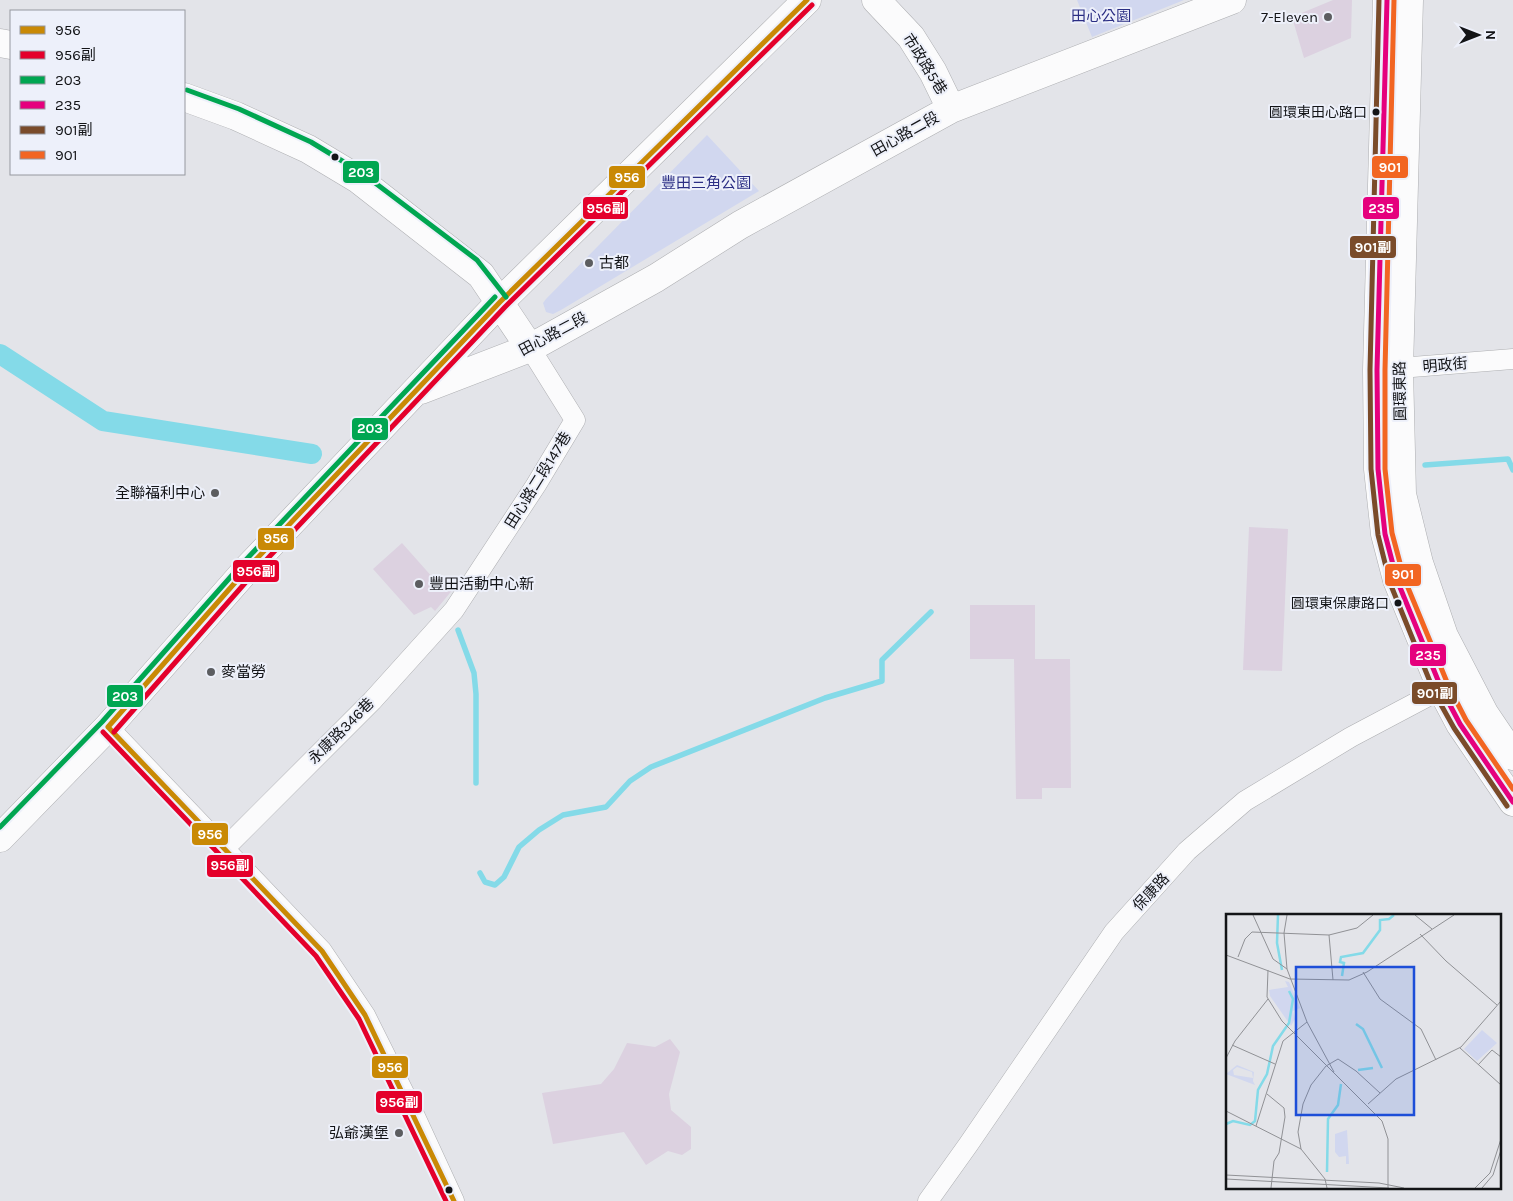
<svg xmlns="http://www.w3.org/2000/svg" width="1513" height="1201" font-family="Karla,'Noto Sans TC',sans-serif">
  <rect width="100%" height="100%" fill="#e3e4e9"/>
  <!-- green -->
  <path fill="#d1d7ef" d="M 1077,0 L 1184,0 L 1092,37 Z
    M 707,135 L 759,191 L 561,310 L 553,314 L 546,312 L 543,303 L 546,299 Z"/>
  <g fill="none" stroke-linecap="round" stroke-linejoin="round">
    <!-- stream -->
    <path stroke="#84dae8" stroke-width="5.5" d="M 1425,465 L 1508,459 L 1513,470
      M 458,630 L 474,673 L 476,694 L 476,783
      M 480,873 L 485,882 L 495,885 L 504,877 L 519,847 L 539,830 L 563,815 L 606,807 L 630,781 L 651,767 L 825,698 L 882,681 L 882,660 L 931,612"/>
    <!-- canal -->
    <path stroke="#84dae8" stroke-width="20" d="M 0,354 L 103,421 L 312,454"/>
  </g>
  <!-- building -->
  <path fill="#dcd1e0" d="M 1333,0 L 1352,0 L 1351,38 L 1304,58 L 1292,17 Z
    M 1249,527 L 1288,529 L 1282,671 L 1243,670 Z
    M 402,543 L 434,579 L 443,576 L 454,588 L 435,611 L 431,607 L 414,615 L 373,569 Z
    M 970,605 L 1035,605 L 1035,659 L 1070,659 L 1071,788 L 1042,788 L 1042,799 L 1016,799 L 1014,659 L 970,659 Z
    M 670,1039 L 680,1052 L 669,1094 L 671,1110 L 691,1127 L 691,1149 L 682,1155 L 668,1151 L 646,1165 L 624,1132 L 553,1144 L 542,1093 L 601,1084 L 614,1069 L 627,1043 L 655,1047 Z"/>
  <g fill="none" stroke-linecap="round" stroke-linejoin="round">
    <defs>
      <path id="street" d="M 1387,369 L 1513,359
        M 108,727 L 322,951 L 365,1015 L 406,1097 L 454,1201
        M 224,849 L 372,701 L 454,610 L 536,485 L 575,420 L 530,348
        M 928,1201 L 968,1145 L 1114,932 L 1187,851 L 1245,801 L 1351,737 L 1453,683"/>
      <path id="secondary" d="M 876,0 L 911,37 L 933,72 L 951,109
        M 0,43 L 11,45
        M 184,97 L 236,116 L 308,149 L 358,179 L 481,275 L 530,348
        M 421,390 L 530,348 L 656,278 L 740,225 L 951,109 L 1232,0
        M 0,838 L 108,727 L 247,569 L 500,302 L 807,0"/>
      <path id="primary" d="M 1387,0 L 1377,370 L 1378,469 L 1385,534 L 1397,580 L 1442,690 L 1460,724 L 1513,802
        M 1409,0 L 1399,369 L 1402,494 L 1419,563 L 1444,636 L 1484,713 L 1513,756"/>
    </defs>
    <!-- street casing -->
    <use href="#street" stroke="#adaeb1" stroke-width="21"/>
    <!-- secondary casing -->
    <use href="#secondary" stroke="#adaeb1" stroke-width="29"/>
    <!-- primary casing -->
    <use href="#primary" stroke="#adaeb1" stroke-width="29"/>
    <!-- street -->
    <use href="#street" stroke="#fbfbfc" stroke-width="20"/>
    <!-- secondary -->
    <use href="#secondary" stroke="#fbfbfc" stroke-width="28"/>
    <!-- primary -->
    <use href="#primary" stroke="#fbfbfc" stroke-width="28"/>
    <defs>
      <path id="bus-1" d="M 108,727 L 247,569 L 500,302 L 807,0
        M 108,727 L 322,951 L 365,1015 L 454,1201"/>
      <path id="bus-2" d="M 103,732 L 316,956 L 359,1019 L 446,1201
        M 114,732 L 253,574 L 505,307 L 812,5"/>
      <path id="bus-3" d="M 187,90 L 239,109 L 311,142 L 362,173 L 477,260 L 506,297
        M 0,827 L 102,722 L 242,564 L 495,297"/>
      <path id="bus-4" d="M 1387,0 L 1377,370 L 1378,469 L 1385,534 L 1397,580 L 1442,690 L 1460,724 L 1513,802"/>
      <path id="bus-5" d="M 1379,0 L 1370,370 L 1371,469 L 1378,535 L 1390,583 L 1435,694 L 1454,728 L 1507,806"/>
      <path id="bus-6" d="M 1394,0 L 1385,370 L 1385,469 L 1392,533 L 1404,578 L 1449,687 L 1466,720 L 1513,789"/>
    </defs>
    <!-- bus-1 casing -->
    <use href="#bus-1" stroke="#edf0fa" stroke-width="9"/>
    <!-- bus-2 casing -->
    <use href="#bus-2" stroke="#edf0fa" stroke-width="9"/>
    <!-- bus-3 casing -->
    <use href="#bus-3" stroke="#edf0fa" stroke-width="9"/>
    <!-- bus-4 casing -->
    <use href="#bus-4" stroke="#edf0fa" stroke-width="9"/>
    <!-- bus-5 casing -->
    <use href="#bus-5" stroke="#edf0fa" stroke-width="9"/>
    <!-- bus-6 casing -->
    <use href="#bus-6" stroke="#edf0fa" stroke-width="9"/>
    <!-- bus-1 -->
    <use href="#bus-1" stroke="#c98905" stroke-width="5"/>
    <!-- bus-2 -->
    <use href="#bus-2" stroke="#e4002b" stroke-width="5"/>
    <!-- bus-3 -->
    <use href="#bus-3" stroke="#00a651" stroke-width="5"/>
    <!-- bus-4 -->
    <use href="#bus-4" stroke="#e5007d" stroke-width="5"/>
    <!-- bus-5 -->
    <use href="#bus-5" stroke="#7a4b2a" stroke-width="5"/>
    <!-- bus-6 -->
    <use href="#bus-6" stroke="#f26522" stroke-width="5"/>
  </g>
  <!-- markers -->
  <g fill="#5c5d60" stroke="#edf0fa" stroke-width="2">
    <circle cx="1328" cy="17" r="5"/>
    <circle cx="589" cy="263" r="5"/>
    <circle cx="215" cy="493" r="5"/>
    <circle cx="419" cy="584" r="5"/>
    <circle cx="211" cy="672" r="5"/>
    <circle cx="399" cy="1133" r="5"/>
  </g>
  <g fill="#131417" stroke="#edf0fa" stroke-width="2">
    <circle cx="1376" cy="112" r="4.5"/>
    <circle cx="335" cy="157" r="4.5"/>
    <circle cx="1398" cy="603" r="4.5"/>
    <circle cx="449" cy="1190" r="4.5"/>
  </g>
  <g text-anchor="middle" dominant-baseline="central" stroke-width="4" stroke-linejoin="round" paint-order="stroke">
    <!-- bus labels -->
    <g font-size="14" fill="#131417" stroke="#edf0fa" text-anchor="end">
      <text x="1367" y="112">圓環東田心路口</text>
      <text x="1389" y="603">圓環東保康路口</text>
    </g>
    <!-- park labels -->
    <g font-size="15" fill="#2b2e84" stroke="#edf0fa">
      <text x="1101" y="16">田心公園</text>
      <text x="706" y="183">豐田三角公園</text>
    </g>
    <!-- poi labels -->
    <g font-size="15" fill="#131417" stroke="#edf0fa" text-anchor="end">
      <text x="1318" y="17">7-Eleven</text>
      <text x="599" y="263" text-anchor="start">古都</text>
      <text x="205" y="493">全聯福利中心</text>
      <text x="429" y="584" text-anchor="start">豐田活動中心新</text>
      <text x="221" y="672" text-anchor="start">麥當勞</text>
      <text x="389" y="1133">弘爺漢堡</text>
    </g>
    <!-- street labels -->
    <g font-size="15" fill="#131417" stroke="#edf0fa">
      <text transform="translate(925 64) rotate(58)">市政路5巷</text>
      <text transform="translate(905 134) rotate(-29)">田心路二段</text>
      <text transform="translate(553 334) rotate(-28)">田心路二段</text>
      <text transform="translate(1445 365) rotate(-5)">明政街</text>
      <text transform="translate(1400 391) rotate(-91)">圓環東路</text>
      <text transform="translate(538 480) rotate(-58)">田心路二段147巷</text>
      <text transform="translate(341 731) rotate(-45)">永康路346巷</text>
      <text transform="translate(1151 892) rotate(-47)">保康路</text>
    </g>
  </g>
  <!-- overview -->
  <g transform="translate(1226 914)">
    <rect width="275" height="275" fill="#e3e4e9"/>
    <path d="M 59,67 L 63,68 L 74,94 L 67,97 L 69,105 L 65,112 L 44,82 L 43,76 L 62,73 ZM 256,116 L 271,129 L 251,147 L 238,135 ZM 11,151 L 28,158 L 27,167 L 29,171 L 0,160 ZM 11,153 L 26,158 L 27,164 L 8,161 L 7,156 ZM 121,216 L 123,250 L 120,250 L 120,242 L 113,243 L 109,238 L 109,220 Z" fill="#d1d7ef" fill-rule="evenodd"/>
    <path fill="none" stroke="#84dae8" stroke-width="2.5" d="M 52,1 L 51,29 L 56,56M 116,62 L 118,49 L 114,48 L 115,43 L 137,39 L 154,16 L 154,6 L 163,5 L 168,1M 130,110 L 137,115 L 156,154M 132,156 L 147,154M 0,210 L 7,207 L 24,211 L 29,207 L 32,176 L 41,160 L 47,132 L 63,109 L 67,85 L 63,77M 101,258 L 102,205 L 112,191 L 115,170"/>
    <path fill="none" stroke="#909195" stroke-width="1" d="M 27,1 L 47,45 L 61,55 L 81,108 L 108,158M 61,1 L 58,19 L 61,55M 189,1 L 206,15M 194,20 L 220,47 L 271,91M 103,21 L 107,66M 0,41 L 64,65 L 123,66 L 141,58 L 228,1M 12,43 L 19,25 L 26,18 L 103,21 L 131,14 L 147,1M 42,56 L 41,83 L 56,107 L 156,207 L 162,225 L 162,274M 137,58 L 154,85 L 195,115 L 210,146M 6,131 L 49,150M 234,134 L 275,171M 0,144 L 9,127 L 42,85M 252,151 L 266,136 L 275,143M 41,180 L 58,194 L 59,203 L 53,239 L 48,247 L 45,274M 142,190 L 170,165 L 235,133 L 275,87M 0,197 L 75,235 L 99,265 L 101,274M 30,212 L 57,127 L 81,108M 75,235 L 72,218 L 77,190 L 85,171 L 100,152 L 112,145 L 130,157 L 154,179M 0,261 L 153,269 L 178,274M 0,265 L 163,274M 249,274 L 264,259 L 275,225M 256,274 L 267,261 L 275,236"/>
    <path fill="#1d4ed8" fill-opacity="0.15" stroke="#1d4ed8" stroke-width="2.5" d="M 70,53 L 188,53 L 188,201 L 70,201 Z"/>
    <rect width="275" height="275" fill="none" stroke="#131417" stroke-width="2.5"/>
  </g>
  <g stroke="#edf0fa" stroke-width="2">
    <rect x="1371" y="155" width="38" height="24" rx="5" fill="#f26522"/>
    <rect x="342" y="160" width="38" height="24" rx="5" fill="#00a651"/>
    <rect x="608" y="165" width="38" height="24" rx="5" fill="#c98905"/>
    <rect x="582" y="196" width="47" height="24" rx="5" fill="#e4002b"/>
    <rect x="1362" y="196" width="38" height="24" rx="5" fill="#e5007d"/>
    <rect x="1349" y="235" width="48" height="24" rx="5" fill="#7a4b2a"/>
    <rect x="351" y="417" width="38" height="24" rx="5" fill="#00a651"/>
    <rect x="257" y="527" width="38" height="24" rx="5" fill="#c98905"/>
    <rect x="232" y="559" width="48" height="24" rx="5" fill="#e4002b"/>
    <rect x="1384" y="563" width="38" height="24" rx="5" fill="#f26522"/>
    <rect x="1409" y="643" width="38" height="24" rx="5" fill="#e5007d"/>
    <rect x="1411" y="681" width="47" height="24" rx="5" fill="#7a4b2a"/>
    <rect x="106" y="684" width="38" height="24" rx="5" fill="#00a651"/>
    <rect x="191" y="822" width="38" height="24" rx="5" fill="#c98905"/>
    <rect x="206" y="854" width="48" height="24" rx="5" fill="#e4002b"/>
    <rect x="371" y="1055" width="38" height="24" rx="5" fill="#c98905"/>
    <rect x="375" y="1090" width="48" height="24" rx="5" fill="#e4002b"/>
  </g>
  <g font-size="14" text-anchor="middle" font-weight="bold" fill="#fff">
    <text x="1390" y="172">901</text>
    <text x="361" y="177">203</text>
    <text x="627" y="182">956</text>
    <text x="606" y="213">956副</text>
    <text x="1381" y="213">235</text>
    <text x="1373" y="252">901副</text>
    <text x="370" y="433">203</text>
    <text x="276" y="543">956</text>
    <text x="256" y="576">956副</text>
    <text x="1403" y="579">901</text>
    <text x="1428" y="660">235</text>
    <text x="1435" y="698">901副</text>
    <text x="125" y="701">203</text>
    <text x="210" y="839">956</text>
    <text x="230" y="870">956副</text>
    <text x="390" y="1072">956</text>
    <text x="399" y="1107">956副</text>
  </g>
  <!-- legend -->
  <rect x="10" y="10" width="175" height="165" fill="#edf0fa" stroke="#96989f"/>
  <rect x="20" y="26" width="25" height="8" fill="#c98905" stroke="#96989f"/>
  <text x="55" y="35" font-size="15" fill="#131417">956</text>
  <rect x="20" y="51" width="25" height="8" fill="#e4002b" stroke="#96989f"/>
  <text x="55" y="60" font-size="15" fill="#131417">956副</text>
  <rect x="20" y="76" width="25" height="8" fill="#00a651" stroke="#96989f"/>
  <text x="55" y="85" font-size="15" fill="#131417">203</text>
  <rect x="20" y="101" width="25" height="8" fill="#e5007d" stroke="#96989f"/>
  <text x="55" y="110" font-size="15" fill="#131417">235</text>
  <rect x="20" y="126" width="25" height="8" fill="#7a4b2a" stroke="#96989f"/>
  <text x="55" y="135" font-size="15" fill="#131417">901副</text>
  <rect x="20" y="151" width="25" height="8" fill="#f26522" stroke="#96989f"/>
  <text x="55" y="160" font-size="15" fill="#131417">901</text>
  <!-- north arrow -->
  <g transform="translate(1478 35) rotate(90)" stroke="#edf0fa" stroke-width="4" paint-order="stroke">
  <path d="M0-4L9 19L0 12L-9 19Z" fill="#131417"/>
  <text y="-8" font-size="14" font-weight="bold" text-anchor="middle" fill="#131417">N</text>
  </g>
</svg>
